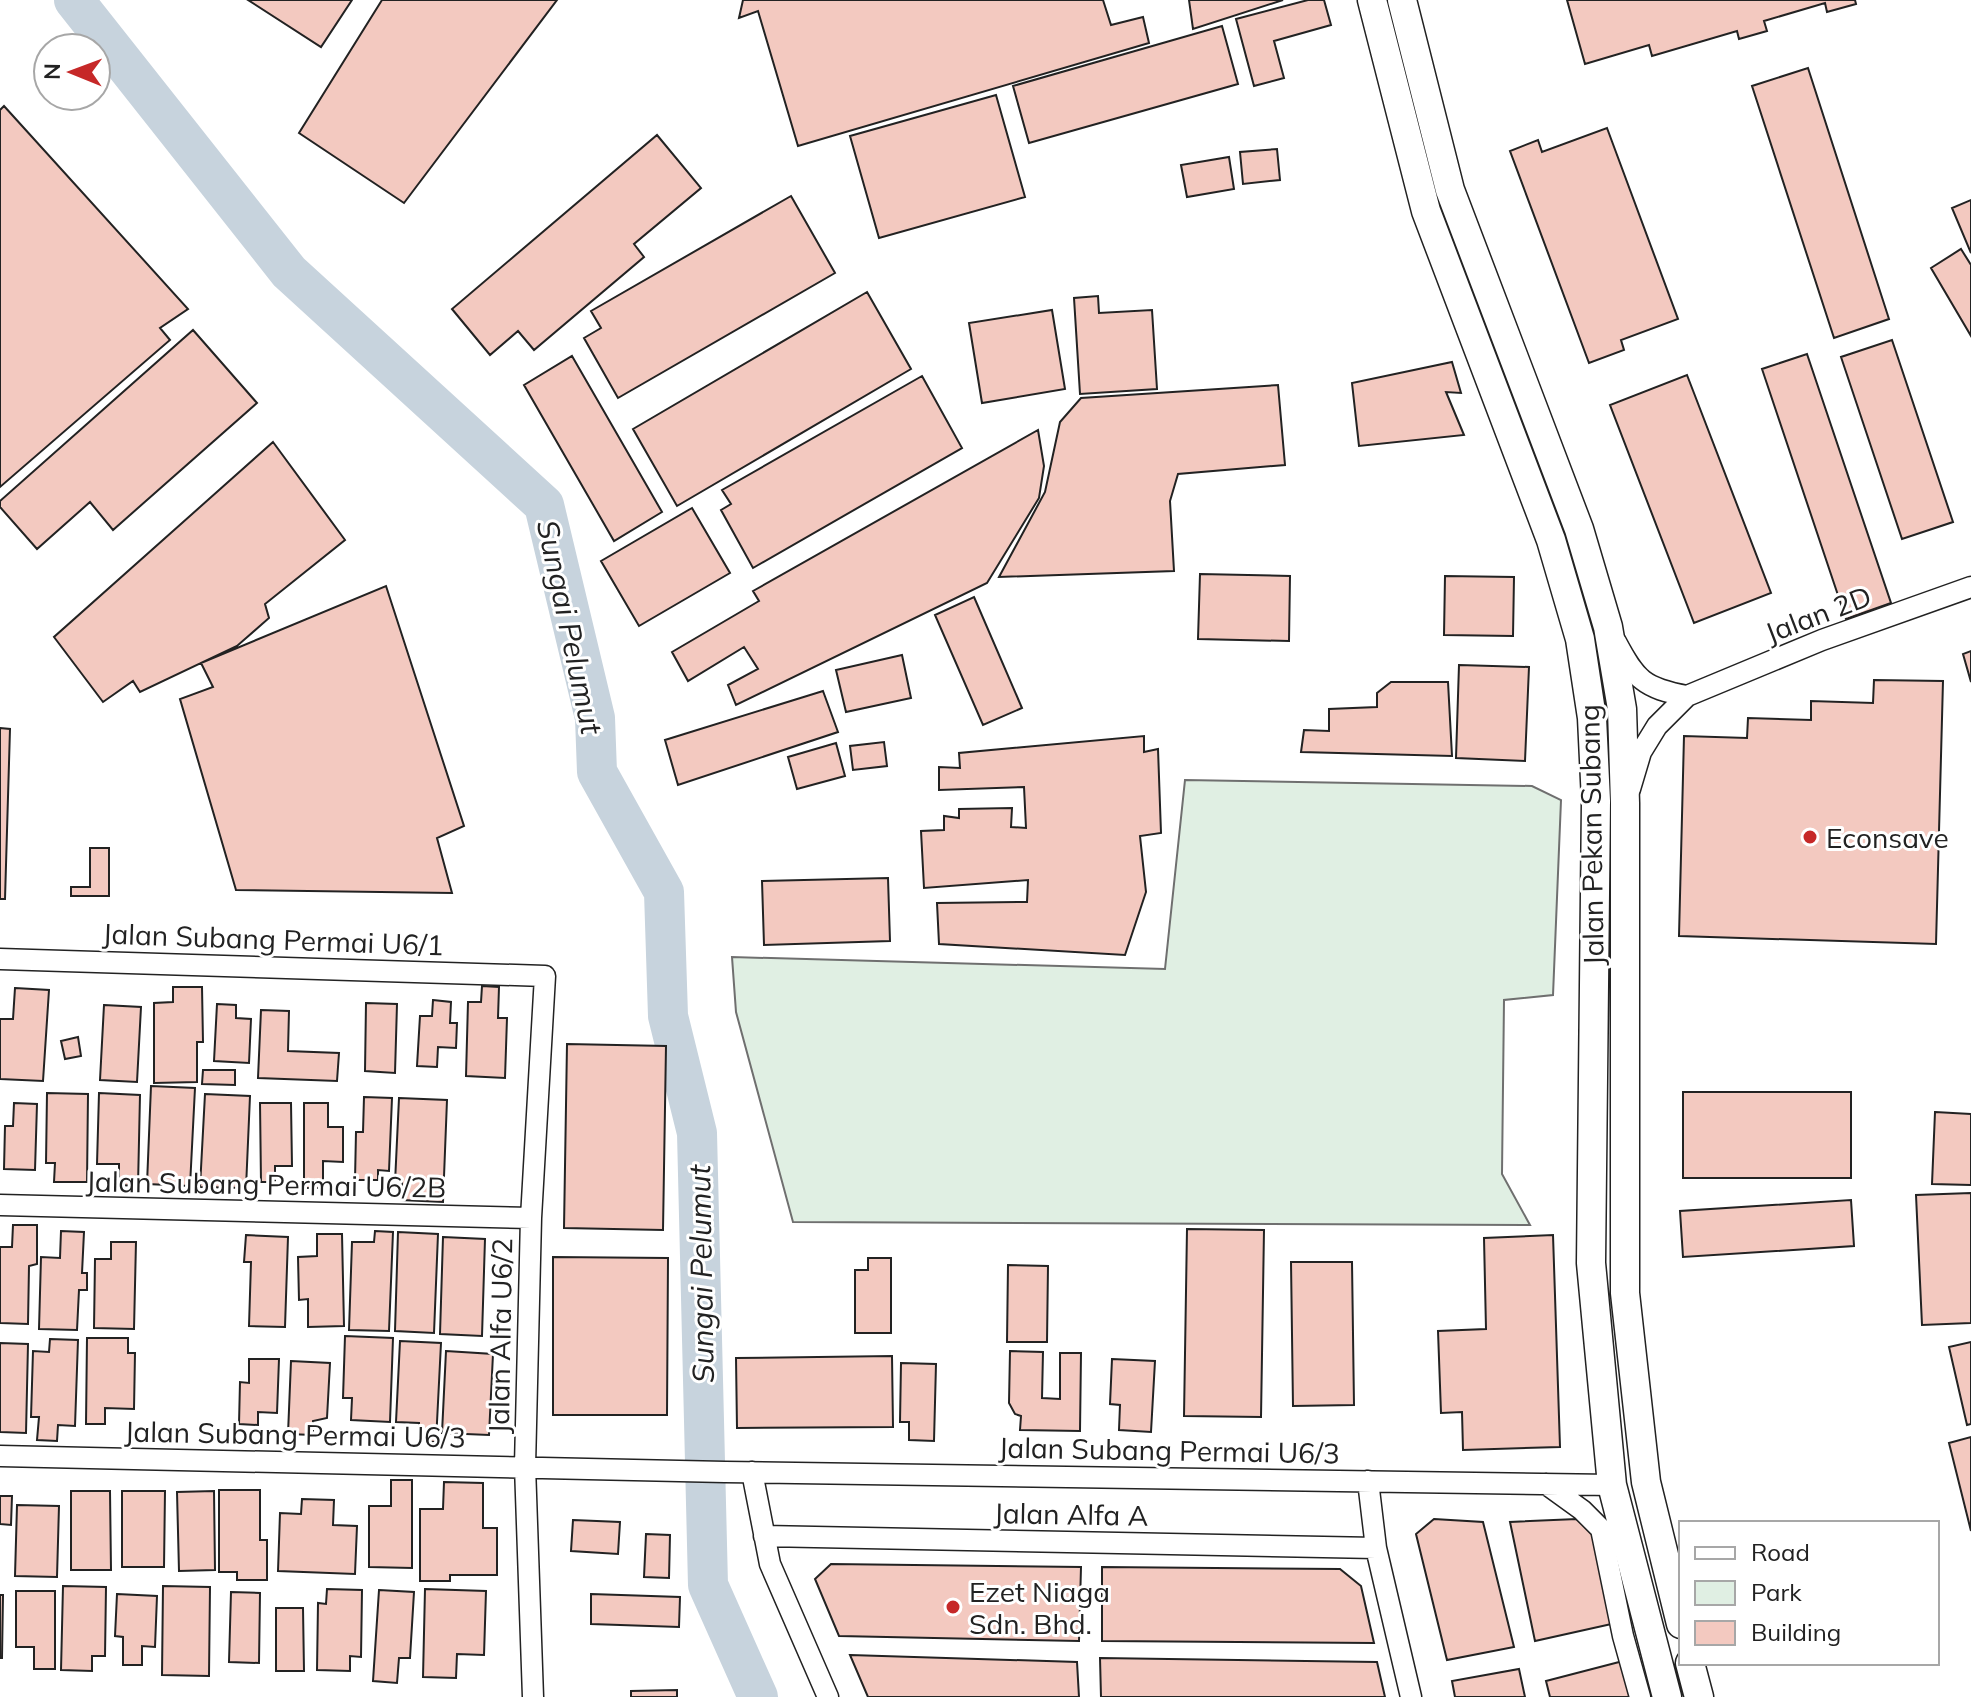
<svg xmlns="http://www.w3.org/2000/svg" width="1971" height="1697" font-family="Mulish,sans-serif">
  <rect width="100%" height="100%" fill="#fff"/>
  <!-- green -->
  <path fill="#e0efe3" stroke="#6f6f6f" stroke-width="2" d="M 1185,780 L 1532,786 L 1561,800 L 1553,995 L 1504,1000 L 1502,1174 L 1530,1225 L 793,1222 L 736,1012 L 732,957 L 1165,969 Z"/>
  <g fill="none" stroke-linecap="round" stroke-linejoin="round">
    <!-- river -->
    <path stroke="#c7d3dd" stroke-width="40" d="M 74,0 L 289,272 L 544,505 L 595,718 L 597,772 L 664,892 L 668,1016 L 697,1133 L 708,1585 L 758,1697"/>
  </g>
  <!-- building -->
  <path fill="#f3c9c0" stroke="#222" stroke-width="2" d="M 248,0 L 352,0 L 321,47 Z
    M 382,0 L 557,0 L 404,203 L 299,133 Z
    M 743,0 L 1103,0 L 1111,25 L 1143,17 L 1149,43 L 798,146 L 758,11 L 739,18 Z
    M 1189,0 L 1283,0 L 1193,29 Z
    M 1308,0 L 1324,0 L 1331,25 L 1274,41 L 1284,78 L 1254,86 L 1236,19 Z
    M 1567,0 L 1855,0 L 1856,4 L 1827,12 L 1825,3 L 1764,21 L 1767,31 L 1739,39 L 1737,31 L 1652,56 L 1649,45 L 1585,64 Z
    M 1222,26 L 1238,84 L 1029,143 L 1013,86 Z
    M 1808,68 L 1889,319 L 1834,338 L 1752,86 Z
    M 996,95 L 1025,197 L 879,238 L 850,136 Z
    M 4,106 L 188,309 L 160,328 L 170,340 L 0,487 L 0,110 Z
    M 1607,128 L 1678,319 L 1621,340 L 1624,350 L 1589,363 L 1510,151 L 1538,140 L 1542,152 Z
    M 657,135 L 701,188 L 634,244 L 644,257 L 534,350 L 518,331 L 490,355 L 452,309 Z
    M 1277,149 L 1280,180 L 1243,184 L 1240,152 Z
    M 1229,157 L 1234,189 L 1187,197 L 1181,165 Z
    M 791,196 L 835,273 L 618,398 L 584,338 L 601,328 L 591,311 Z
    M 1971,200 L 1971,253 L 1952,208 Z
    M 1961,249 L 1971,265 L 1971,336 L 1931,268 Z
    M 867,292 L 911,369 L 677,506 L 633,429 Z
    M 1098,296 L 1099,313 L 1152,310 L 1157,389 L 1080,394 L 1074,298 Z
    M 1052,310 L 1065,389 L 982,403 L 969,323 Z
    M 193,330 L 257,403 L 113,530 L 90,502 L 37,549 L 0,507 L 0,501 Z
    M 1892,340 L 1953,522 L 1902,539 L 1841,357 Z
    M 1807,354 L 1891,603 L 1846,619 L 1762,369 Z
    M 572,356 L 662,512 L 614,541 L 524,385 Z
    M 1452,362 L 1461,393 L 1446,392 L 1464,435 L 1359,446 L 1352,383 Z
    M 1687,375 L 1771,593 L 1694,623 L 1610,405 Z
    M 922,376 L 962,448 L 753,568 L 721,510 L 731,504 L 722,490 Z
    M 1278,385 L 1285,465 L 1178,474 L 1170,501 L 1174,571 L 999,577 L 1045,492 L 1060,422 L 1081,398 Z
    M 1038,430 L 1044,466 L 1039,498 L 987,583 L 736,705 L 728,685 L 758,669 L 744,647 L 688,681 L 672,652 L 759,601 L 753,591 Z
    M 273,442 L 345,540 L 265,604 L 269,618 L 237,646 L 140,692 L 133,681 L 103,702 L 54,637 Z
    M 692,508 L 730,573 L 639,626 L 601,561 Z
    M 1200,574 L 1290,576 L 1289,641 L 1198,639 Z
    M 1445,576 L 1514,577 L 1513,636 L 1444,635 Z
    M 386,586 L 464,826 L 437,838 L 452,893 L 236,890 L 180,699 L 213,687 L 201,663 Z
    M 974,597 L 1022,708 L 983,725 L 935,615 Z
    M 1971,651 L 1971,682 L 1963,654 Z
    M 902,655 L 911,698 L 846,712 L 836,670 Z
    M 1459,665 L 1529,667 L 1525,761 L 1456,758 Z
    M 1874,680 L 1943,681 L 1936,944 L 1679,936 L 1684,736 L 1747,738 L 1748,718 L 1811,720 L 1811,701 L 1873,703 Z
    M 1391,682 L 1448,682 L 1452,756 L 1301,752 L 1304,730 L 1329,731 L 1329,709 L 1377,707 L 1377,693 Z
    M 823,691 L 838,732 L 678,785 L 665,740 Z
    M 0,728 L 10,729 L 5,899 L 0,899 Z
    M 1144,736 L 1144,752 L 1158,749 L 1161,833 L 1140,836 L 1146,892 L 1125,955 L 939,944 L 937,903 L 1027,902 L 1028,880 L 924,888 L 921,831 L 944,830 L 944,816 L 959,818 L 959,809 L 1012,808 L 1011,827 L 1026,828 L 1024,787 L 939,790 L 939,767 L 960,768 L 959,753 Z
    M 884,742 L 887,766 L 853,770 L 850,746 Z
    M 836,743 L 845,776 L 797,789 L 788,757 Z
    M 90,848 L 109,848 L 109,896 L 71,896 L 71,887 L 90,887 Z
    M 888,878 L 890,941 L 764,945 L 762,881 Z
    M 482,986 L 499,987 L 498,1018 L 507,1018 L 505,1078 L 466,1076 L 468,1002 L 481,1002 Z
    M 173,987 L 202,987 L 203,1042 L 197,1042 L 197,1082 L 154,1083 L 154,1003 L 173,1002 Z
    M 15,988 L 49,990 L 43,1081 L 0,1079 L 0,1019 L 13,1019 Z
    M 433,1000 L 451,1002 L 450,1023 L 457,1023 L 456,1048 L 438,1047 L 437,1067 L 417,1066 L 420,1016 L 432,1016 Z
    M 366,1003 L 397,1004 L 395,1073 L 365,1071 Z
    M 217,1004 L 236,1005 L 236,1018 L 251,1019 L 249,1063 L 214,1061 Z
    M 104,1005 L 141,1007 L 137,1082 L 100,1080 Z
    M 261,1010 L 289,1011 L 288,1051 L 339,1053 L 337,1081 L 258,1078 Z
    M 78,1037 L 81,1056 L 65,1059 L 61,1041 Z
    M 567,1044 L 666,1046 L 663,1230 L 564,1228 Z
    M 203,1070 L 235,1070 L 235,1085 L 202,1084 Z
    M 151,1086 L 195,1088 L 190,1186 L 147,1184 Z
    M 1683,1092 L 1851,1092 L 1851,1178 L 1683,1178 Z
    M 47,1093 L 88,1094 L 87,1182 L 54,1182 L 55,1163 L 46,1163 Z
    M 99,1093 L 140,1095 L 138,1186 L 119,1185 L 119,1164 L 97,1164 Z
    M 205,1094 L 250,1096 L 246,1188 L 200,1187 Z
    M 364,1097 L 392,1098 L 389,1171 L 378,1170 L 378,1180 L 355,1180 L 356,1132 L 363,1132 Z
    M 399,1098 L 447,1100 L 443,1202 L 401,1200 L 402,1183 L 395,1183 Z
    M 14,1103 L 37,1104 L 35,1170 L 4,1169 L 5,1126 L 13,1126 Z
    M 260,1103 L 291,1103 L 292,1166 L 275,1166 L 275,1182 L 261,1182 Z
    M 304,1103 L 328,1103 L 328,1127 L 343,1127 L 343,1162 L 323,1161 L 323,1188 L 304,1188 Z
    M 1935,1112 L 1971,1114 L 1971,1185 L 1932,1184 Z
    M 1971,1193 L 1971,1323 L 1922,1325 L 1916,1195 Z
    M 1851,1200 L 1854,1246 L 1683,1257 L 1680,1211 Z
    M 13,1225 L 37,1225 L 37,1264 L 29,1266 L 28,1324 L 0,1323 L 0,1247 L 12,1247 Z
    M 1187,1229 L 1264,1230 L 1261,1417 L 1184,1416 Z
    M 61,1231 L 84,1232 L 82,1273 L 87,1273 L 87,1290 L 79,1290 L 77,1330 L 39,1329 L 41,1257 L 60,1258 Z
    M 375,1231 L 393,1232 L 389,1331 L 349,1330 L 352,1242 L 374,1242 Z
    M 398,1232 L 438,1234 L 434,1333 L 395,1331 Z
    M 317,1234 L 342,1234 L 344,1326 L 308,1327 L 308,1299 L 299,1300 L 298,1257 L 317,1256 Z
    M 246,1235 L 288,1237 L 285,1327 L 249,1326 L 251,1262 L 244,1262 Z
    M 1553,1235 L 1560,1447 L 1463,1450 L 1462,1412 L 1441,1413 L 1438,1331 L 1486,1329 L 1484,1238 Z
    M 443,1237 L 485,1239 L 482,1336 L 440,1334 Z
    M 111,1242 L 136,1242 L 134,1329 L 94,1328 L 95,1259 L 111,1259 Z
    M 553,1257 L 668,1258 L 667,1415 L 553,1415 Z
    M 868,1258 L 891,1258 L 891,1333 L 855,1333 L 855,1270 L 868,1270 Z
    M 1291,1262 L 1352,1262 L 1354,1405 L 1293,1406 Z
    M 1008,1265 L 1048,1266 L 1047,1342 L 1007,1342 Z
    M 345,1336 L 393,1338 L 390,1422 L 351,1420 L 352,1398 L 343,1398 Z
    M 87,1338 L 128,1338 L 128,1353 L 135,1353 L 134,1409 L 105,1408 L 105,1424 L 86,1424 Z
    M 50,1339 L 78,1340 L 75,1426 L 58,1425 L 57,1441 L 37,1440 L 39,1417 L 31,1417 L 33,1351 L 49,1352 Z
    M 400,1341 L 441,1343 L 436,1442 L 419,1441 L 419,1423 L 396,1422 Z
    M 1971,1342 L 1971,1424 L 1967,1425 L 1949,1347 Z
    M 0,1343 L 28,1344 L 26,1433 L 0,1432 Z
    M 446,1351 L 493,1354 L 489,1435 L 442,1433 Z
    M 1010,1351 L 1043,1352 L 1042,1398 L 1060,1399 L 1060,1353 L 1081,1353 L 1080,1431 L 1020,1430 L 1021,1416 L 1015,1414 L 1009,1403 Z
    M 892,1356 L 893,1427 L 737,1428 L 736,1358 Z
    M 249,1359 L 279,1359 L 277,1413 L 258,1412 L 258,1425 L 239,1424 L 240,1382 L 249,1383 Z
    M 1112,1359 L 1155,1361 L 1151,1432 L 1119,1430 L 1120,1405 L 1110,1404 Z
    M 291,1361 L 330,1363 L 327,1418 L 313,1421 L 313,1435 L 288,1434 Z
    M 901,1363 L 936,1364 L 934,1441 L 909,1440 L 909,1422 L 900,1422 Z
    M 1971,1437 L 1971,1531 L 1949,1443 Z
    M 391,1480 L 412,1480 L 412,1568 L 369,1567 L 369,1506 L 391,1506 Z
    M 444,1482 L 483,1483 L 483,1528 L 497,1528 L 497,1575 L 450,1575 L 450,1581 L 420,1581 L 420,1509 L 443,1509 Z
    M 219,1490 L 260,1490 L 260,1540 L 267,1540 L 267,1580 L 237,1580 L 237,1572 L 219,1572 Z
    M 71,1491 L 110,1491 L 111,1570 L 71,1570 Z
    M 122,1491 L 165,1491 L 164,1567 L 122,1567 Z
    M 214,1491 L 215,1570 L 179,1571 L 177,1492 Z
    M 0,1496 L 12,1496 L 11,1525 L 0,1524 Z
    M 302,1499 L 334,1500 L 333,1525 L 357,1526 L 355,1574 L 278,1571 L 280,1513 L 301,1514 Z
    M 17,1505 L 59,1506 L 57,1577 L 15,1576 Z
    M 1434,1519 L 1483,1522 L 1514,1647 L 1447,1660 L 1416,1534 Z
    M 1577,1519 L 1595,1537 L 1616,1623 L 1535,1641 L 1510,1522 Z
    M 573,1520 L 620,1522 L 618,1554 L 571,1551 Z
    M 646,1534 L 670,1535 L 669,1578 L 644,1577 Z
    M 831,1564 L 1081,1567 L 1079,1641 L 839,1636 L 815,1579 Z
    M 1102,1567 L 1340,1569 L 1361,1586 L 1374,1643 L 1102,1641 Z
    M 63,1586 L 106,1587 L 105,1656 L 92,1656 L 92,1671 L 61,1670 Z
    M 163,1586 L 210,1587 L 209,1676 L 162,1675 Z
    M 327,1589 L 362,1590 L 361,1657 L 350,1656 L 350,1671 L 317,1670 L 318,1603 L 326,1604 Z
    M 425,1589 L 486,1591 L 484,1655 L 457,1654 L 456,1678 L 423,1677 Z
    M 379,1590 L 414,1592 L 410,1658 L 399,1658 L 397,1683 L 373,1681 Z
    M 16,1591 L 55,1591 L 55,1669 L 34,1669 L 34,1647 L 16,1647 Z
    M 231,1592 L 260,1593 L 259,1663 L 229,1662 Z
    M 117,1594 L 157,1596 L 155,1647 L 142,1646 L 142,1665 L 123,1665 L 123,1637 L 115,1636 Z
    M 591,1594 L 680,1597 L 679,1627 L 591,1624 Z
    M 0,1595 L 3,1595 L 2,1658 L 0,1658 Z
    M 276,1608 L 303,1608 L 304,1671 L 276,1671 Z
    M 850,1655 L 1077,1662 L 1079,1697 L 868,1697 Z
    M 1100,1658 L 1377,1662 L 1385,1697 L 1101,1697 Z
    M 1623,1661 L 1632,1697 L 1550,1697 L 1546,1681 Z
    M 1519,1669 L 1525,1697 L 1455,1697 L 1452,1681 Z
    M 677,1690 L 677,1697 L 631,1697 L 631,1691 Z"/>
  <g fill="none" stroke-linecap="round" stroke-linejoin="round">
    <defs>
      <path id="street" d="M 1616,642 C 1636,680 1644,688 1687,696
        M 1630,789 L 1641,752 L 1657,726 L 1687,696 L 1822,640 L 1971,587
        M 0,959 L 545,976 L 531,1218 L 525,1466 L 533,1697
        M 0,1205 L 531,1218
        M 0,1456 L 725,1472 L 1612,1485
        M 752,1472 L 770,1564 L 828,1697
        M 1368,1481 L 1376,1548 L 1411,1697
        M 1546,1484 L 1582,1510 L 1601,1529 L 1623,1636 L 1640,1697
        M 764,1536 L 1376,1548"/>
      <path id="secondary" d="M 1372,0 L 1426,211 L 1551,540 L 1580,639 L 1592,718 L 1596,801 L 1591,1263 L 1612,1485 L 1667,1697
        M 1402,0 L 1450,190 L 1579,529 L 1608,627 L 1622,709 L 1625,803 L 1625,1293 L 1646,1482 L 1681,1624
        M 1690,1663 L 1699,1697"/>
    </defs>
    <!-- street casing -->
    <use href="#street" stroke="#222" stroke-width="23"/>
    <!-- secondary casing -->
    <use href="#secondary" stroke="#222" stroke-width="31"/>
    <!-- street -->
    <use href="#street" stroke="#fff" stroke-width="20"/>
    <!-- secondary -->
    <use href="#secondary" stroke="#fff" stroke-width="28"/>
  </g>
  <!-- markers -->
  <g fill="#c62828" stroke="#fff" stroke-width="3">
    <circle cx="1810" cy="837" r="8"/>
    <circle cx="953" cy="1607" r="8"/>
  </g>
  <g text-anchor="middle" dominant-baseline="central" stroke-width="6" stroke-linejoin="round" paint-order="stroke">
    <!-- street labels -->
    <g font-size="28" fill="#222" stroke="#fff">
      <text transform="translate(1818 614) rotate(-21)">Jalan 2D</text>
      <text transform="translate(1591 835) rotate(-91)">Jalan Pekan Subang</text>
      <text transform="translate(273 939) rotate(2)">Jalan Subang Permai U6/1</text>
      <text transform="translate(266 1184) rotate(1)">Jalan Subang Permai U6/2B</text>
      <text transform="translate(500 1336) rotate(-89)">Jalan Alfa U6/2</text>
      <text transform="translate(295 1434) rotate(1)">Jalan Subang Permai U6/3</text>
      <text transform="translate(1169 1450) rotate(1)">Jalan Subang Permai U6/3</text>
      <text transform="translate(1071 1514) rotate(1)">Jalan Alfa A</text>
    </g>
    <!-- poi labels -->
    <g font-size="28" fill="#222" stroke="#fff" text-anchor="start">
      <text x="1826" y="837">Econsave</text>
      <text x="969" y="1591">Ezet Niaga<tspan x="969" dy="32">Sdn. Bhd.</tspan></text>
    </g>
    <!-- water labels -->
    <g font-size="30" font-style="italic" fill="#222" stroke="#fff">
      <text transform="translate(570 627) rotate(78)">Sungai Pelumut</text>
      <text transform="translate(701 1274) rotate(-91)">Sungai Pelumut</text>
    </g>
  </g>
  <!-- legend -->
  <rect x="1679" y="1521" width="260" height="144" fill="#ffffff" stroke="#a7a7a7" stroke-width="2"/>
  <rect x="1695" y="1547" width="40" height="12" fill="#ffffff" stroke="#a7a7a7" stroke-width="2"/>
  <text x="1751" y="1561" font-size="24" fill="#222222">Road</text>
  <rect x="1695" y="1581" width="40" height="24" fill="#e0efe3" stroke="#a7a7a7" stroke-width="2"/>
  <text x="1751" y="1601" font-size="24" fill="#222222">Park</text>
  <rect x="1695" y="1621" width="40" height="24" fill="#f3c9c0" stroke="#a7a7a7" stroke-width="2"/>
  <text x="1751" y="1641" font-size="24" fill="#222222">Building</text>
  <!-- north arrow -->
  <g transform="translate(72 72) rotate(271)"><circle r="38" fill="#ffffff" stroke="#a7a7a7" stroke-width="2"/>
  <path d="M0-6L14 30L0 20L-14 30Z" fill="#c62828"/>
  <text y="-12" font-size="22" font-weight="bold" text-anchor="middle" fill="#222222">N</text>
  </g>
</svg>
